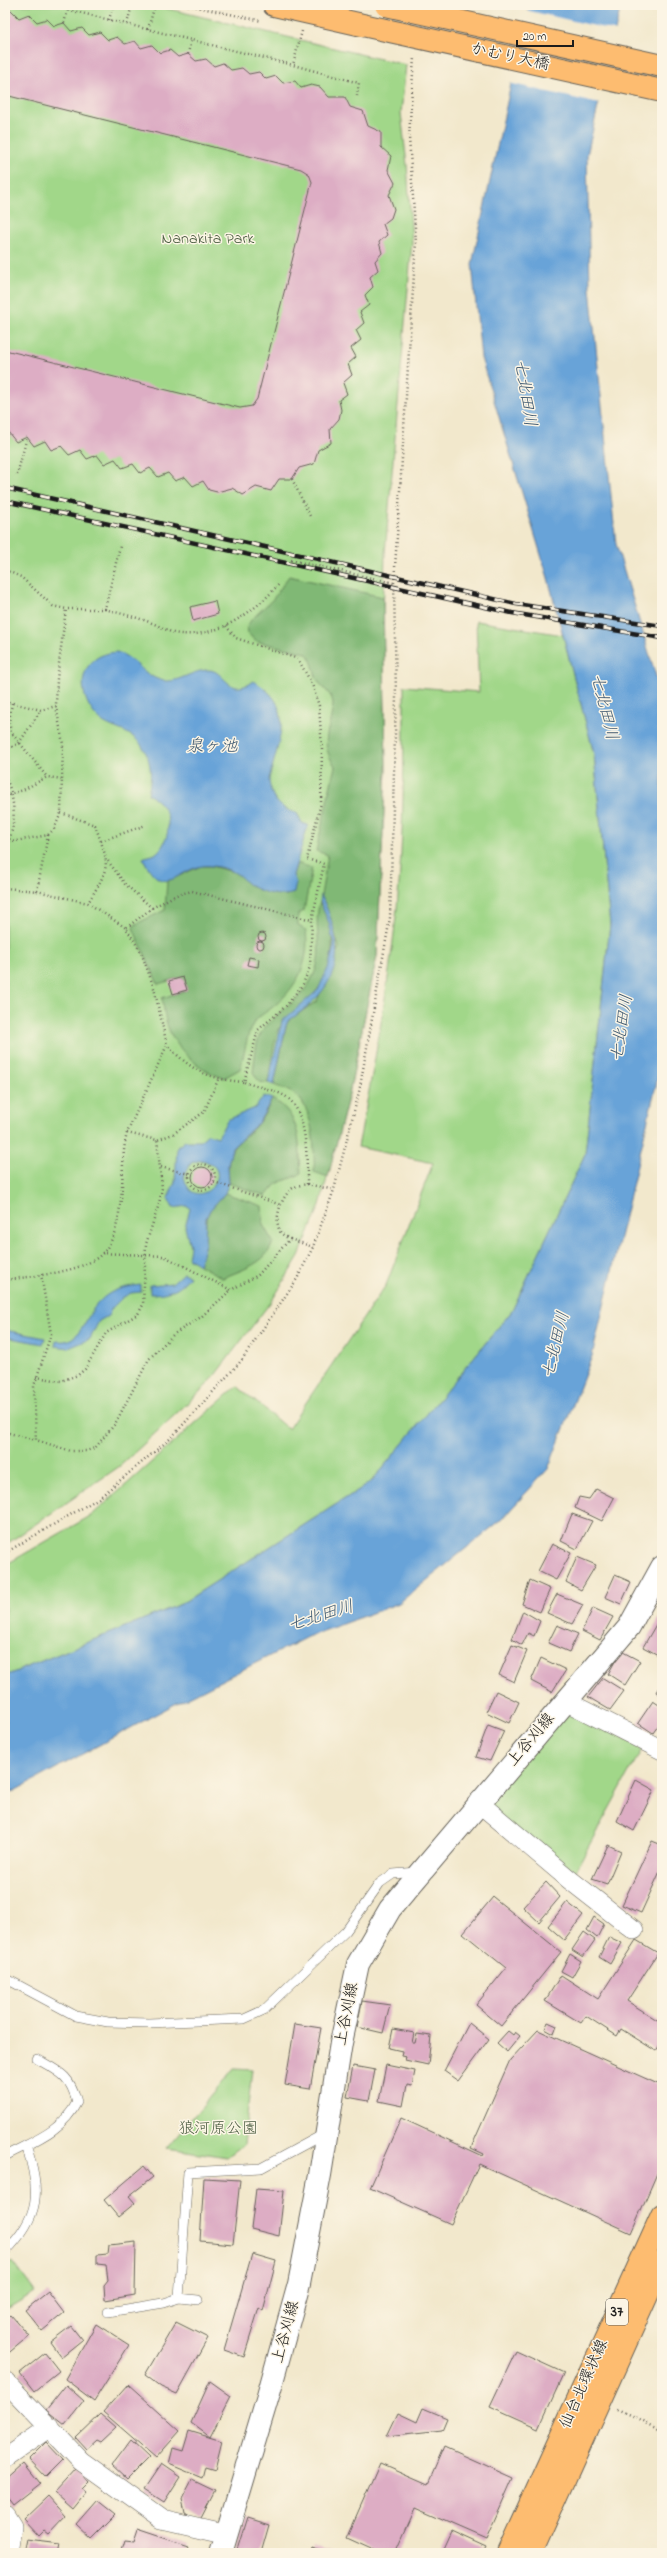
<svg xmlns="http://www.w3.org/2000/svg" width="667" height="2558" font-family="'Indie Flower','Klee One',sans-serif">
  <rect width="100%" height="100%" fill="#fcf5e5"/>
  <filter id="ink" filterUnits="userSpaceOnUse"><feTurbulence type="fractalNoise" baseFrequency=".025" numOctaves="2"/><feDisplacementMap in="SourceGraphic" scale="8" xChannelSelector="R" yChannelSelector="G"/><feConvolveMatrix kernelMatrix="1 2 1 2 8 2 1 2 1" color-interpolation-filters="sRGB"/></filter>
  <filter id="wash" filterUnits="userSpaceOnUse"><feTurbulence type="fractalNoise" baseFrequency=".012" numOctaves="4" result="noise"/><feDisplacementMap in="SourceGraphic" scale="16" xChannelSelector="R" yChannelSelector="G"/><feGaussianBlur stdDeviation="0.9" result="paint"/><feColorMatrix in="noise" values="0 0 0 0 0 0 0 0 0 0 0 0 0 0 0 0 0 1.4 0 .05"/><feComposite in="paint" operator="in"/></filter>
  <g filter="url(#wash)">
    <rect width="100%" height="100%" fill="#f2e8cc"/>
    <!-- green -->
    <path fill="#a1d789" stroke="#5e7a52" d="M 5,5 L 152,5 L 406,65 L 401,113 L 407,165 L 412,242 L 385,553 L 383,617 L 386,769 L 377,956 L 349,1094 L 320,1205 L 299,1256 L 273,1299 L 209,1383 L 120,1466 L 5,1545 Z
      M 476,621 L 563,635 L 594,754 L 610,925 L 585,1154 L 512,1311 L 371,1482 L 181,1604 L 5,1676 L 5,1565 L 92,1515 L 237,1386 L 288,1429 L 386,1285 L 433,1163 L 358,1147 C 374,1068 388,989 397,908 C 404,834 404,760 404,686 L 479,692 Z
      M 565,1701 L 642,1749 L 570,1880 L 485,1804 Z
      M 234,2068 L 252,2069 L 244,2144 L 227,2157 L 167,2148 Z
      M 13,2262 L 35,2292 L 5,2310 L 5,2266 Z"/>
    <!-- forest -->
    <path fill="#80b875" stroke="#4e6a48" d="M 289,576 L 383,597 L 386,769 L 377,956 L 349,1094 L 328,1177 L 314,1172 C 315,1152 314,1111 297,1096 C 291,1091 281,1088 274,1085 L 286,1026 L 288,1021 L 317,1001 L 339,947 L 321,895 L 328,855 L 316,851 L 335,766 C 318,742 331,729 333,704 C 333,694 323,689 318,681 C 313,672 314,661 306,653 L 255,641 L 248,633 L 247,626 L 252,619 L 273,599 Z
      M 297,863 L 312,868 L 304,911 L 298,914 L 298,925 L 306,931 C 310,962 298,986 274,1006 C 268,1011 257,1017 253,1024 C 247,1033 244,1057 240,1069 L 224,1078 C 203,1072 181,1054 171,1034 C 165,1023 164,1010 162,998 L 187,990 L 183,977 L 158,984 L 133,928 L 136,924 L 165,910 L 167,881 L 201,866 L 211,866 L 237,873 L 257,889 L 286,896 L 296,883 L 293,875 Z
      M 320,902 C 337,928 336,964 318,989 C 308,1004 289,1013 279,1029 C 274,1036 270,1072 268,1083 L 259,1082 L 253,1072 C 255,1060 255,1040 263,1030 C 279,1010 302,1001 314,974 C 325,949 312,926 320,902 Z
      M 272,1099 C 302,1114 299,1145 301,1174 L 276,1184 L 266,1196 L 229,1183 C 226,1138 237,1150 260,1121 C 265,1115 268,1107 272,1099 Z
      M 225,1193 L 262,1206 L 263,1225 L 273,1242 C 266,1264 243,1269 223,1278 L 199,1265 L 205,1244 L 206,1218 L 210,1210 Z"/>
    <!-- water -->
    <path fill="#68a3d8" stroke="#42607a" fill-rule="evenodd" d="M 528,5 L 621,5 L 587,155 L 590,288 L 616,544 L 662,696 L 662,1060 L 592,1356 L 548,1469 L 501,1520 L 399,1603 L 307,1637 L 173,1705 L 5,1796 L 5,1676 L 181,1604 L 371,1482 L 512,1311 L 585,1154 L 610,925 L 594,754 L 548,578 L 481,358 L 472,264 Z
      M 117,652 C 134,657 143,675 160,680 C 177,685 191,670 208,670 C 225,669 228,700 253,681 C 297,705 279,739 269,779 C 270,797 279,809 297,813 L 302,823 L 308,825 L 293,875 L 296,883 L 294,893 C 282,898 262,893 251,886 C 245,883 242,877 237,874 C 231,870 218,866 211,866 C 180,862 166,906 143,858 C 147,856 151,856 155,854 C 168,845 172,822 164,809 C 160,802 154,798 148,794 C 152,777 152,761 142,746 C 130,728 109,730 97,717 C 74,692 79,654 117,652 Z
      M 321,895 C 348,952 342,985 288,1021 L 286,1026 L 274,1085 L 268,1083 L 282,1021 L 318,990 L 328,968 L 334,946 L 329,923 L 320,902 Z
      M 264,1096 L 272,1099 L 259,1122 L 232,1148 L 228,1165 L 229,1183 L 225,1193 L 210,1210 L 206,1218 L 205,1244 L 199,1265 L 188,1258 L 190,1246 L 185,1227 L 190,1209 L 188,1206 L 173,1208 L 168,1198 L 175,1182 L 177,1147 L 185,1141 L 200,1141 L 208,1134 L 218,1137 L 227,1120 L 255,1108 ZM 201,1160 C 243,1169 192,1220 184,1176 L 191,1163 Z
      M 183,1273 L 190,1276 C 179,1290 168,1294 150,1294 L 150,1285 L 172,1283 Z
      M 141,1285 L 141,1292 L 131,1293 L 122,1298 L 112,1308 L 108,1316 L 99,1321 L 90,1339 L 69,1348 L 55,1346 L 56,1341 C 82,1345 85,1315 99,1302 C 111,1289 124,1287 141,1285 Z
      M 5,1330 L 45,1338 L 43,1344 L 5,1337 Z"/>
    <!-- pier -->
    <path fill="#f2e8cc" d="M 525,10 L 617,31 L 600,104 L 509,83 Z"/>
    <g id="blocks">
      <!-- building -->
      <path fill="#ddadc4" d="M 11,10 L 19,18 L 29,14 L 37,22 L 47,19 L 54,26 L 64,23 L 71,31 L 82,28 L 89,35 L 100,32 L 108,40 L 117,37 L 125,44 L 135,41 L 141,48 L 152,45 L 160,53 L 170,50 L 178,57 L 188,54 L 196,61 L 206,59 L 214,66 L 223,63 L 231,70 L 242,68 L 249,74 L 259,72 L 266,79 L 276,76 L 283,83 L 295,81 L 301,88 L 311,85 L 320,87 L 329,97 L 345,97 L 350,107 L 363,111 L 368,126 L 381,132 L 381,147 L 391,156 L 388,170 L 395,183 L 389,195 L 394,209 L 391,218 L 383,224 L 387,235 L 379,242 L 382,253 L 375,261 L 378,270 L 370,277 L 373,287 L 365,295 L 369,305 L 360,312 L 364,323 L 356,330 L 361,340 L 351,348 L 356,357 L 348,364 L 352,375 L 343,383 L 347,394 L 339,400 L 341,410 L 339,419 L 330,429 L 331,443 L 318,450 L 314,464 L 299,468 L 292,479 L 279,479 L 271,491 L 256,487 L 243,495 L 232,488 L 217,492 L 209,490 L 203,481 L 193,486 L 185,477 L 175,481 L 168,473 L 158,477 L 150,468 L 140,473 L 133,464 L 122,468 L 115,459 L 104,464 L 97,455 L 87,459 L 80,450 L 69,455 L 61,446 L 51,450 L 45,441 L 34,446 L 27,437 L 16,442 L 8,432 L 5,434 L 5,350 L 240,408 L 252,406 L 257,399 L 312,182 L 309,174 L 301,169 L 5,95 L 5,12 Z
        M 215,601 L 218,614 L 193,621 L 190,607 Z
        M258 937a4 4 0 1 1 8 0a4 4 0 1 1-8 0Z
        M256 945a4 4 0 1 1 8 0a4 4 0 1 1-8 0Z
        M 249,957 L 259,959 L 258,967 L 247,965 Z
        M 183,977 L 187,990 L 173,994 L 169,981 Z
        M192 1177a10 10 0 1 1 20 0a10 10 0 1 1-20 0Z
        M 596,1489 L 614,1498 L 602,1521 L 575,1508 L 579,1497 L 589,1499 Z
        M 572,1514 L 592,1521 L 577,1549 L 561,1541 Z
        M 552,1544 L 571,1553 L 556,1580 L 538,1571 Z
        M 577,1557 L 596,1565 L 581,1590 L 566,1582 Z
        M 615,1575 L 631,1582 L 621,1604 L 605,1597 Z
        M 530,1580 L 550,1589 L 540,1612 L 522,1604 Z
        M 557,1594 L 583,1605 L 572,1624 L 547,1613 Z
        M 593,1608 L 613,1617 L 600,1640 L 582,1631 Z
        M 523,1611 L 540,1621 L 534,1636 L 528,1633 L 522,1645 L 512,1639 Z
        M 662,1614 L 662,1657 L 643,1647 Z
        M 557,1625 L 578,1634 L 569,1652 L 548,1643 Z
        M 512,1645 L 527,1651 L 514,1682 L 499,1675 Z
        M 621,1651 L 640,1661 L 625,1685 L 608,1674 Z
        M 541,1658 L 566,1670 L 552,1692 L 531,1681 Z
        M 603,1678 L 624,1691 L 610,1710 L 588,1697 Z
        M 662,1682 L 662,1696 L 656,1692 Z
        M 496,1691 L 519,1702 L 509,1723 L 486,1712 Z
        M 653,1701 L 662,1707 L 662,1720 L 653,1733 L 638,1723 Z
        M 488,1725 L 504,1731 L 490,1761 L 476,1757 Z
        M 636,1780 L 654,1790 L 634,1831 L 617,1821 Z
        M 652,1841 L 662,1845 L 662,1867 L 641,1913 L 622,1905 Z
        M 608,1845 L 621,1851 L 607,1884 L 592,1879 Z
        M 546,1882 L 560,1897 L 539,1922 L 523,1907 Z
        M 493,1897 L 561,1952 L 501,2026 L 476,2005 L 506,1968 L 463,1933 Z
        M 567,1902 L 583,1915 L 564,1940 L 548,1926 Z
        M 594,1917 L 604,1924 L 597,1938 L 587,1930 Z
        M 584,1932 L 595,1940 L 583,1957 L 572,1950 Z
        M 609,1937 L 622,1943 L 610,1964 L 599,1957 Z
        M 636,1940 L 658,1953 L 627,2001 L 662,2023 L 662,2041 L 656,2051 L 621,2029 L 617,2036 L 586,2016 L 581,2023 L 545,2001 L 561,1975 L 598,1999 Z
        M 570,1954 L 581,1961 L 572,1977 L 561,1971 Z
        M 362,2001 L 390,2005 L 383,2033 L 357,2027 Z
        M 548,2022 L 557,2026 L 554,2034 L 545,2029 Z
        M 469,2023 L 489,2039 L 458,2081 L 444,2071 Z
        M 295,2024 L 321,2028 L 310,2089 L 285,2085 Z
        M 393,2029 L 414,2033 L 412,2043 L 415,2043 L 417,2034 L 431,2036 L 428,2065 L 405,2060 L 406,2057 L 401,2056 L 402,2051 L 389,2048 Z
        M 538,2030 L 660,2085 L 662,2080 L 662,2162 L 631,2233 L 479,2164 L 451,2224 L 370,2188 L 401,2118 L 483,2156 L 484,2154 L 471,2148 L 510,2060 Z
        M 508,2031 L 513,2035 L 515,2032 L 520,2036 L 507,2052 L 497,2043 Z
        M 386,2065 L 415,2071 L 412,2086 L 407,2085 L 403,2106 L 379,2101 Z
        M 353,2066 L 375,2070 L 369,2101 L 347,2097 Z
        M 144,2166 L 153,2177 L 129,2196 L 135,2203 L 118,2217 L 104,2200 Z
        M 204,2178 L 240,2180 L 233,2244 L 200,2241 Z
        M 256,2189 L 284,2191 L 279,2236 L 251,2229 Z
        M 136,2242 L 135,2295 L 105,2300 L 104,2285 L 108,2280 L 106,2265 L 97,2264 L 97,2255 L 108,2254 L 109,2245 Z
        M 252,2254 L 276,2261 L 263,2311 L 259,2308 L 244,2357 L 224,2350 Z
        M 48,2292 L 64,2313 L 42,2331 L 25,2310 Z
        M 11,2315 L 29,2336 L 5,2356 L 5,2320 Z
        M 176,2322 L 208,2338 L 177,2394 L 161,2387 L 145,2375 Z
        M 96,2324 L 129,2345 L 94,2401 L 65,2379 Z
        M 71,2326 L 82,2340 L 61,2357 L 50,2342 Z
        M 516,2351 L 564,2373 L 539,2428 L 490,2406 Z
        M 45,2353 L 59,2371 L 34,2391 L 20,2373 Z
        M 210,2381 L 231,2396 L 210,2437 L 191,2423 Z
        M 128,2384 L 180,2431 L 156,2458 L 103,2412 Z
        M 66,2385 L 84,2401 L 65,2425 L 46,2410 Z
        M 423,2408 L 447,2418 L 442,2430 L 387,2436 L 398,2413 L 417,2422 Z
        M 101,2414 L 116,2427 L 100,2442 L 96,2440 L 86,2449 L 76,2438 Z
        M 189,2431 L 222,2441 L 215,2469 L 205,2466 L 202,2478 L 169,2464 L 173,2448 L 183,2451 Z
        M 131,2440 L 149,2457 L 127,2479 L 112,2465 Z
        M 46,2442 L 63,2460 L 46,2477 L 29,2459 Z
        M 444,2447 L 513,2478 L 486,2539 L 415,2508 L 395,2553 L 380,2553 L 347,2538 L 380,2463 L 428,2484 Z
        M 24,2463 L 40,2483 L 12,2505 L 5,2496 L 5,2480 Z
        M 161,2464 L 180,2477 L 164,2502 L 144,2489 Z
        M 77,2468 L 88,2481 L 81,2488 L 85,2491 L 72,2507 L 55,2492 Z
        M 192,2480 L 215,2491 L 199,2522 L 185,2513 L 182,2499 Z
        M 48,2496 L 65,2515 L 48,2533 L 44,2530 L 38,2536 L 23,2520 Z
        M 97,2500 L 116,2515 L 92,2539 L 76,2524 Z
        M 247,2518 L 269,2525 L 261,2553 L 236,2553 Z
        M 138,2529 L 189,2546 L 186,2553 L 121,2553 L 125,2540 L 134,2541 Z
        M 450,2531 L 485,2547 L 482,2553 L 440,2553 Z
        M 27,2539 L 60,2543 L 58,2553 L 24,2553 Z
        M 313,2547 L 332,2553 L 311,2553 Z"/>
    </g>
  </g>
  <g filter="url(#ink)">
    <use href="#blocks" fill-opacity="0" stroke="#67635a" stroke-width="1"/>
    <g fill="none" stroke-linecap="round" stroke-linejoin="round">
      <defs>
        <path id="service" d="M 5,1978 L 76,2016 L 108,2022 L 149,2023 L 244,2019 L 264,2010 L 346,1931 L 380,1883 L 393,1874 L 418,1872
          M 5,2156 C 33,2141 62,2132 77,2102 C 70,2075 60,2072 37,2059
          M 5,2252 C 41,2216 41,2191 26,2145
          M 179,2298 L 188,2172 L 261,2168 L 324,2134
          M 108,2312 L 164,2303 L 179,2298 L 198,2300"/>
        <path id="minor" d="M 565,1701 L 662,1750
          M 478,1802 L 570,1880 L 634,1930
          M 5,2381 L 81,2461 L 162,2519 L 227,2534
          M 5,2458 L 50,2427
          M 5,2516 L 12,2527 L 8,2553"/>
        <path id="tertiary" d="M 221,2553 L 268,2396 L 299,2284 L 320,2175 L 341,2043 L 358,1964 L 390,1909 L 629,1627 L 662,1567"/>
        <path id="primary" d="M 274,5 L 358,24
          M 508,2553 L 662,2215
          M 531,2553 L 662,2262"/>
      </defs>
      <!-- service casing -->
      <use href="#service" stroke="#67635a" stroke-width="10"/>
      <!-- minor casing -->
      <use href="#minor" stroke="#67635a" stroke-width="20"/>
      <!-- tertiary casing -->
      <use href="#tertiary" stroke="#67635a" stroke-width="24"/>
      <!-- primary casing -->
      <use href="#primary" stroke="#67635a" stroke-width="24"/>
      <!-- path -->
      <path stroke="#67635a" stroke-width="2.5" stroke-dasharray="1 3" stroke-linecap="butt" d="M 49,5 L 293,65
        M 188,5 L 262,21
        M 109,20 L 113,5
        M 64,23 L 68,9
        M 127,24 L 132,5
        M 148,29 L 155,5
        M 302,31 L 293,65 L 359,83 L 357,96
        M 188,54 L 191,40
        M 17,475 L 27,437
        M 292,479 L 311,518
        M 5,570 L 21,577 L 53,606 L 66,609 L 105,609 L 120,546
        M 394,583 L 416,242 L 409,137 L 414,57
        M 105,609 C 121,614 137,617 152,623 C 160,626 167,631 174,633 C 215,641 255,612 280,583
        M 226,626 L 236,638 L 298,659 L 312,684 L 319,706 L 322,749 L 321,803 L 307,859 L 324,864 L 312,920
        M 5,649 L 9,663 L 5,698
        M 5,701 L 41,710 L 56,706
        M 12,703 L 9,722 L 11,732 L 47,777
        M 5,751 L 19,743 L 41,710
        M 5,776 C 16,800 17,826 5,850
        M 5,796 L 23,790 L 47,777 L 63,779
        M 61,813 L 95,825 C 110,867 111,864 88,903
        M 101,841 L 146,825
        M 5,843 L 48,835 L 54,829 L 61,813 L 63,744 L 56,706 L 57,679 L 66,609
        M 108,861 L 125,884 L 152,908 L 126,928
        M 5,888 L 37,891 L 88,903 L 126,928 L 141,952 L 154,988 L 167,1045 L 127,1133 C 121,1157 124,1181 120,1206 C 118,1222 114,1242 102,1254 C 82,1273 32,1276 5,1280
        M 37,891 L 48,835
        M 152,908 L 176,895 L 192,891 L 312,920 L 310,967 L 303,984 L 286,1006 L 258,1030 L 244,1082 C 208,1079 192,1071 167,1045
        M 127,1133 L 157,1140 L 173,1134 L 204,1112 L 218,1080
        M189 1177a13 13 0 1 1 26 0a13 13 0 1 1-26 0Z
        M 161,1167 L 189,1174
        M 214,1182 L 281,1205
        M 307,1184 L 334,1190
        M 290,1239 L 313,1247
        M 102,1253 L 164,1256 L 231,1290 L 258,1275 L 290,1239 C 286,1237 280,1234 279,1229 C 274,1217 283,1192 295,1187 C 299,1185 304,1185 307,1184 C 307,1160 308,1110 285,1096 C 273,1089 257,1087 244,1082
        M 41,1274 L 51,1334 L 34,1386 L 36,1440 L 71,1451 L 86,1451 L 95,1448 L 115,1424 L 149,1359 L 174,1334 L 201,1317 L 231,1290
        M 36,1377 L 61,1381 L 78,1375 L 85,1369 L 106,1333 L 138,1314 L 143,1305 L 146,1244 L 159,1204 L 162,1188 L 157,1140
        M 5,1432 L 36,1440
        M 5,1553 L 99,1498 L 171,1438 L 241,1361 L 297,1279 L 313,1247 L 334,1190 L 359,1092 L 390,918 L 396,697 L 394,583 L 291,560
        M 617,2409 L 662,2430"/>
      <!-- service -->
      <use href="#service" stroke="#fff" stroke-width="9"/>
      <!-- minor -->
      <use href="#minor" stroke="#fff" stroke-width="19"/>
      <!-- tertiary -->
      <use href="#tertiary" stroke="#fff" stroke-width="22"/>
      <!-- primary -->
      <use href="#primary" stroke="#fdbc6f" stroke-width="22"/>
      <defs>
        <path id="rail" d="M 5,488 L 516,604 L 662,626
          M 5,501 L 512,613 L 662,638"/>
      </defs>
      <!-- rail casing -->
      <use href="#rail" stroke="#1c1c1c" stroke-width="4.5"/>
      <!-- rail -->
      <use href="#rail" stroke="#fcf5e5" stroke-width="3" stroke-dasharray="9" stroke-linecap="butt"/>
      <defs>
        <path id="primary-bridge" d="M 386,5 L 662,66
          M 358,24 L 662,91"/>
      </defs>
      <!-- primary-bridge casing -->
      <use href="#primary-bridge" stroke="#67635a" stroke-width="24" stroke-linecap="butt"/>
      <!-- primary-bridge -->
      <use href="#primary-bridge" stroke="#fdbc6f" stroke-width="22"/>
    </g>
  </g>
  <g text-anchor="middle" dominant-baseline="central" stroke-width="3" stroke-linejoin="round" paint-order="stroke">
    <!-- shield labels -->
    <rect fill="#fcf5e5" stroke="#5f5d58" stroke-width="1" x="606" y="2299" width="22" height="26" rx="3"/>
    <g font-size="15" font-weight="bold" fill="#1c1c1c">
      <text x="617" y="2312">37</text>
    </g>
    <!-- street labels -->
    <g font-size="16" fill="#1c1c1c" stroke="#fcf5e5">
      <text transform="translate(510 57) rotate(12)">かむり大橋</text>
      <text transform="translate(531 1740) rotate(-50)">上谷刈線</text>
      <text transform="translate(347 2014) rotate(-79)">上谷刈線</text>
      <text transform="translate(286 2332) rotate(-75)">上谷刈線</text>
      <text transform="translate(584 2384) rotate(-66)">仙台北環状線</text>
    </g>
    <!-- park labels -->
    <g font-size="16" fill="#4b5d42" stroke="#fcf5e5">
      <text x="208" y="239">Nanakita Park</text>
      <text x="218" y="2129">狼河原公園</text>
    </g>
    <!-- water labels -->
    <g font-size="17" font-style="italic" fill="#3e5971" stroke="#fcf5e5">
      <text transform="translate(525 393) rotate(81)">七北田川</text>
      <text transform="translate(604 707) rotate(76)">七北田川</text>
      <text x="212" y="746">泉ヶ池</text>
      <text transform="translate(622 1028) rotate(-81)">七北田川</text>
      <text transform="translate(556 1345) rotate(-76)">七北田川</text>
      <text transform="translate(321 1616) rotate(-17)">七北田川</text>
    </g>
  </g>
  <!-- margin -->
  <rect width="667" height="2558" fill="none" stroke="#fcf5e5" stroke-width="20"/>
  <!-- scale -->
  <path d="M517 40v6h56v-6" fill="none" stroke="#1c1c1c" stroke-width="2"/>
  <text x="523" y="40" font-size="12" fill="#1c1c1c" stroke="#fcf5e5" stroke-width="3" paint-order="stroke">20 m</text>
</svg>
